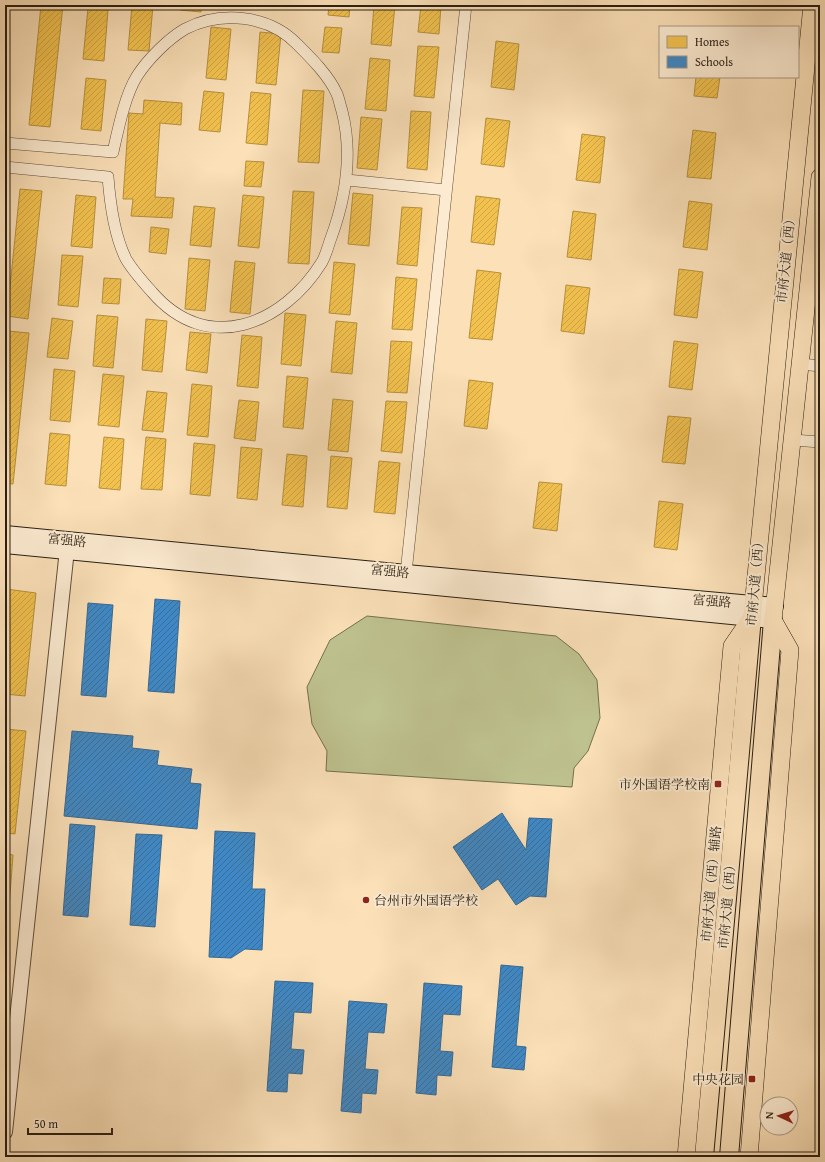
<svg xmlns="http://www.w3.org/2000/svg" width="825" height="1162" font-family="'Gentium Book Plus','Noto Serif SC',serif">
  <defs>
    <pattern id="homes-hatch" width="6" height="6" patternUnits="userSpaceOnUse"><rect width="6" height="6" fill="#f2c14e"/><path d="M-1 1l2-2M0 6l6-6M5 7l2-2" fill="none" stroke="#d0a543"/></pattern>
    <pattern id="schools-hatch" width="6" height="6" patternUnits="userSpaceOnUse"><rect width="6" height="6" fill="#3f88c5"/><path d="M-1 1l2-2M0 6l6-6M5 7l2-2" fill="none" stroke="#356f9f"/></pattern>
  </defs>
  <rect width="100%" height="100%" fill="#fbe0b8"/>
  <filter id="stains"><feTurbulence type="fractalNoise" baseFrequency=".005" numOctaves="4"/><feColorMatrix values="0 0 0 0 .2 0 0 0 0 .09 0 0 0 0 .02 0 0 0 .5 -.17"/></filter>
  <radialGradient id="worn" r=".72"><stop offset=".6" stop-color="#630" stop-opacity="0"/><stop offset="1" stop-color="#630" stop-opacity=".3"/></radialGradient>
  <!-- pitch -->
  <path fill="#bec28f" stroke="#747051" d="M 367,616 L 556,636 L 579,654 L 597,680 L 600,718 L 588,751 L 574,768 L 572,787 L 326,771 L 327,751 L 312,724 L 307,687 L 330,640 Z"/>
  <!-- homes -->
  <path fill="url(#homes-hatch)" stroke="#b6903c" d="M 41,5 L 63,5 L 50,127 L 29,125 Z
    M 132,5 L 153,5 L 149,51 L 128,50 Z
    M 181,5 L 202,5 L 201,12 L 180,10 Z
    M 280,5 L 301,5 L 301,8 Z
    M 329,5 L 350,5 L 349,17 L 328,15 Z
    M 374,5 L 395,5 L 391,46 L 371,44 Z
    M 421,5 L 441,5 L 439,34 L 418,32 Z
    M 88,8 L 108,10 L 104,61 L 83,59 Z
    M 211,27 L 231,29 L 226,80 L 206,78 Z
    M 325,27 L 342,28 L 339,53 L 322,52 Z
    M 260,32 L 281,34 L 276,85 L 256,83 Z
    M 496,41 L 519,44 L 514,90 L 491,87 Z
    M 418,46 L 439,47 L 434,98 L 414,96 Z
    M 370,58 L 390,60 L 386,111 L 365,109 Z
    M 696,77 L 720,77 L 717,98 L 694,96 Z
    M 86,78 L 106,80 L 101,131 L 81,129 Z
    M 303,90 L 324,91 L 319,163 L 298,162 Z
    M 204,91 L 224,93 L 220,132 L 199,130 Z
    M 251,92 L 271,94 L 267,145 L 246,143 Z
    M 144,100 L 182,103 L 181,125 L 160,123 L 155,197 L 174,198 L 172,218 L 131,216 L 133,199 L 123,199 L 129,113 L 143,114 Z
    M 411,111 L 431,112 L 427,170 L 407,168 Z
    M 361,117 L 382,119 L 377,170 L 357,168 Z
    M 486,118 L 510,121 L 504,167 L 481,164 Z
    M 693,130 L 716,133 L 711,179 L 687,177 Z
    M 582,134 L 605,137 L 600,183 L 576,180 Z
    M 246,161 L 264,162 L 261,187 L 244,186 Z
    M 20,189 L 42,191 L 28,319 L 7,316 Z
    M 293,191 L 314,192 L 309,264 L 288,263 Z
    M 353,193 L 373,195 L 369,246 L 348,244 Z
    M 76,195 L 96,197 L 92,248 L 71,246 Z
    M 243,195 L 264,197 L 259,248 L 238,246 Z
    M 476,196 L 500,199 L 494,245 L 471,242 Z
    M 689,201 L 712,204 L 707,250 L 683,247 Z
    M 194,206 L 215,208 L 211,247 L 190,245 Z
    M 402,207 L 422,208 L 417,266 L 397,264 Z
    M 573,211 L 596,214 L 591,260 L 567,257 Z
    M 151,227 L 169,229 L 166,254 L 149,252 Z
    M 62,255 L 83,256 L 78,307 L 58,305 Z
    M 189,258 L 210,260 L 205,311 L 185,309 Z
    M 235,261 L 255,263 L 250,314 L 230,312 Z
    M 334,262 L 355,264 L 350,315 L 329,313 Z
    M 679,269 L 703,272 L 697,318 L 674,315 Z
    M 477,270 L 501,273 L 492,340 L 469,338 Z
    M 396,277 L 417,279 L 412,330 L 392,329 Z
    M 104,278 L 121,279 L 119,304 L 102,303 Z
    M 566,285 L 590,288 L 584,334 L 561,331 Z
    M 285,313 L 306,315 L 301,366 L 281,364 Z
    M 97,315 L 118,317 L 113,368 L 93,366 Z
    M 52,318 L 73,321 L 68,359 L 47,357 Z
    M 146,319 L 167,321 L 162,372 L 142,370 Z
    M 336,321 L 357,323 L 352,374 L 331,372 Z
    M 8,331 L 29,333 L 13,484 L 5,483 L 5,355 Z
    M 190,332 L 211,334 L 207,373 L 186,370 Z
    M 242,335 L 262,337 L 258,388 L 237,386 Z
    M 391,341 L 412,342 L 407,393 L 387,392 Z
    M 674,341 L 698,344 L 692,390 L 669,387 Z
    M 54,369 L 75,371 L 70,422 L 50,420 Z
    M 103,374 L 124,376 L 119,427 L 98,425 Z
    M 287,376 L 308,378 L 303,429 L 283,427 Z
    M 469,380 L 493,383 L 487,429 L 464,426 Z
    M 192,384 L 212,386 L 208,437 L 187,435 Z
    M 147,391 L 167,393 L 163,432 L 142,430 Z
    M 333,399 L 353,401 L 348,452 L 328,450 Z
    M 239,400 L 259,402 L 255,441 L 234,438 Z
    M 386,401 L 407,402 L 402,453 L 381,451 Z
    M 668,416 L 691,418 L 685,464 L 662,462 Z
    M 50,433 L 70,435 L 66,486 L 45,484 Z
    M 104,437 L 124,439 L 120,490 L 99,488 Z
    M 146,437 L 166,439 L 162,490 L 141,489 Z
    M 194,443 L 215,445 L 210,496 L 190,494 Z
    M 241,447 L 262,449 L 257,500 L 237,498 Z
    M 287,454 L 307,456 L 303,507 L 282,505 Z
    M 331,456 L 352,458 L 347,509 L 327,507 Z
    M 379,461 L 400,463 L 395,514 L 374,512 Z
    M 539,482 L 562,484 L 557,531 L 533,528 Z
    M 659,501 L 683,504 L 677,550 L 654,547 Z
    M 6,589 L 36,593 L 25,696 L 5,694 Z
    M 5,729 L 26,731 L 15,834 L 5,833 Z
    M 5,854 L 13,855 L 8,921 L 5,921 Z"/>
  <!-- schools -->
  <path fill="url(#schools-hatch)" stroke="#386890" d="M 155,599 L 180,601 L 174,693 L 148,691 Z
    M 88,603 L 113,605 L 106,697 L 81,695 Z
    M 72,731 L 133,736 L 132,748 L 159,751 L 157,765 L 192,769 L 190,783 L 201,784 L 197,829 L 64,816 Z
    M 502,813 L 526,850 L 529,818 L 552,819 L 546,897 L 530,896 L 516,905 L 498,879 L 482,890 L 453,847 Z
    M 70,824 L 95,826 L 88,917 L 63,915 Z
    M 215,831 L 255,833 L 252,889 L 265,889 L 262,950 L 245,949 L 231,958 L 209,957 Z
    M 136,834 L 162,835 L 155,927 L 130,925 Z
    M 501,965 L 523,967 L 516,1046 L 526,1047 L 524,1070 L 492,1067 Z
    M 275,981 L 313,983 L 311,1013 L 294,1012 L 291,1049 L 304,1050 L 302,1074 L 288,1073 L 287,1092 L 267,1091 Z
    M 424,983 L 462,986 L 460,1015 L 443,1014 L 440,1051 L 453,1052 L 451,1076 L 437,1075 L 436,1095 L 416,1093 Z
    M 349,1001 L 387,1004 L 384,1033 L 368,1032 L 365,1069 L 378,1070 L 376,1094 L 362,1093 L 361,1113 L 341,1111 Z"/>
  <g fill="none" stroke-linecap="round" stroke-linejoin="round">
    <defs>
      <path id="minor" d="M 5,143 L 113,152 C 118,130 125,95 137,76 C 148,59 168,39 185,29 C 221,10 270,15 298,45 C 312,59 329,76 337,94 C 339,99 340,105 342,111 C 353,154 346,197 331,238 C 328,246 326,255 322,262 C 283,325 207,356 152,292 C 143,282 133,271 126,259 C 114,235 110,203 108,177 L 5,167
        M 347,180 L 446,190
        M 801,364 L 820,366
        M 793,440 L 820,442
        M 406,573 L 466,5"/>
      <path id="tertiary" d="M 5,1132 L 68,540"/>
      <path id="secondary" d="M 5,534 L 406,573 L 775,606
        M 5,545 L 773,620"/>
      <path id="primary" d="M 686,1157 L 732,646 L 752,617 L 812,5
        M 749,1157 L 790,650 L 773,620 L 820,177"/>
      <path id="trunk" d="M 704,1157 L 752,617
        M 729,1157 L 773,620"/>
    </defs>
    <!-- minor casing -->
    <use href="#minor" stroke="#5e4e3c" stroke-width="12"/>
    <!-- tertiary casing -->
    <use href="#tertiary" stroke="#5e4e3c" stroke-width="16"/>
    <!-- secondary casing -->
    <use href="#secondary" stroke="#291e13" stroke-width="18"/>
    <!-- primary casing -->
    <use href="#primary" stroke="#291e13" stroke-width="18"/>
    <!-- trunk casing -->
    <use href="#trunk" stroke="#291e13" stroke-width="20"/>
    <!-- minor -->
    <use href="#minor" stroke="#fcebd1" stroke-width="11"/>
    <!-- tertiary -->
    <use href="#tertiary" stroke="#fcebd1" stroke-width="14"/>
    <!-- secondary -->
    <use href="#secondary" stroke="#fcebd1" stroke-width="16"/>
    <!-- primary -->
    <use href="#primary" stroke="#fbe0b8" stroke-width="17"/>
    <!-- trunk -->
    <use href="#trunk" stroke="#fbe0b8" stroke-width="18"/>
  </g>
  <!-- markers -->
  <g fill="#8f2418" stroke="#fcebd1" stroke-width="1.5">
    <rect x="714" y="780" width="8" height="8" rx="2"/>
    <circle cx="366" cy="900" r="4"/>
    <rect x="748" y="1075" width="8" height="8" rx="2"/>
  </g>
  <g text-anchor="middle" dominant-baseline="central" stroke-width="4" stroke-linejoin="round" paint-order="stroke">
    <!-- street labels -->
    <g font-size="13" fill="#291e13" stroke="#fcebd1">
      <text transform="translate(786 258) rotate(-84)">市府大道（西）</text>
      <text transform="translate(67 540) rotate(6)">富强路</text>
      <text transform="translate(390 571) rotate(6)">富强路</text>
      <text transform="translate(755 581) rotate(-85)">市府大道（西）</text>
      <text transform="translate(712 601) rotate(5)">富强路</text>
      <text transform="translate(711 884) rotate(-85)">市府大道（西）辅路</text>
      <text transform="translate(727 904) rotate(-85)">市府大道（西）</text>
    </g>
    <!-- poi labels -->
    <g font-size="13" fill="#291e13" stroke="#fcebd1" text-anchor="end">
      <text x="710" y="784">市外国语学校南</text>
      <text x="374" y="900" text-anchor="start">台州市外国语学校</text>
      <text x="744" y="1079">中央花园</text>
    </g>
  </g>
  <!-- margin -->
  <rect width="825" height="1162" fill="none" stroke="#fbe0b8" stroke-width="20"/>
  <rect x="6" y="6" width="813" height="1150" fill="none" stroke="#291e13" stroke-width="2"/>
  <rect x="10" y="10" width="805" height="1142" fill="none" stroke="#291e13"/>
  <!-- legend -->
  <rect x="659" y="26" width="140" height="52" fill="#fcebd1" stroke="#a89985"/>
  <rect x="667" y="36" width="20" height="12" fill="#f2c14e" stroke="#a89985"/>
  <text x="695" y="46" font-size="12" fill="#291e13">Homes</text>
  <rect x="667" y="56" width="20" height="12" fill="#3f88c5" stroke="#a89985"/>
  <text x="695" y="66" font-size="12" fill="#291e13">Schools</text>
  <!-- north arrow -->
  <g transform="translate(779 1116) rotate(274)"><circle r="19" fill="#fcebd1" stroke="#a89985"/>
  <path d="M0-3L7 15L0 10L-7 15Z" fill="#8f2418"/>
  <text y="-6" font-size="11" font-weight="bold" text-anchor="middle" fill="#291e13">N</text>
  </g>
  <!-- scale -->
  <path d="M28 1128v6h84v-6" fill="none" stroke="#291e13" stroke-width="2"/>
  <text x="34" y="1128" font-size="12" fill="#291e13" stroke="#fcebd1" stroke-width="3" paint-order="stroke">50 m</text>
  <rect width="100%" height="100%" filter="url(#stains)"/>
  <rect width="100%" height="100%" fill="url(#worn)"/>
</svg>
